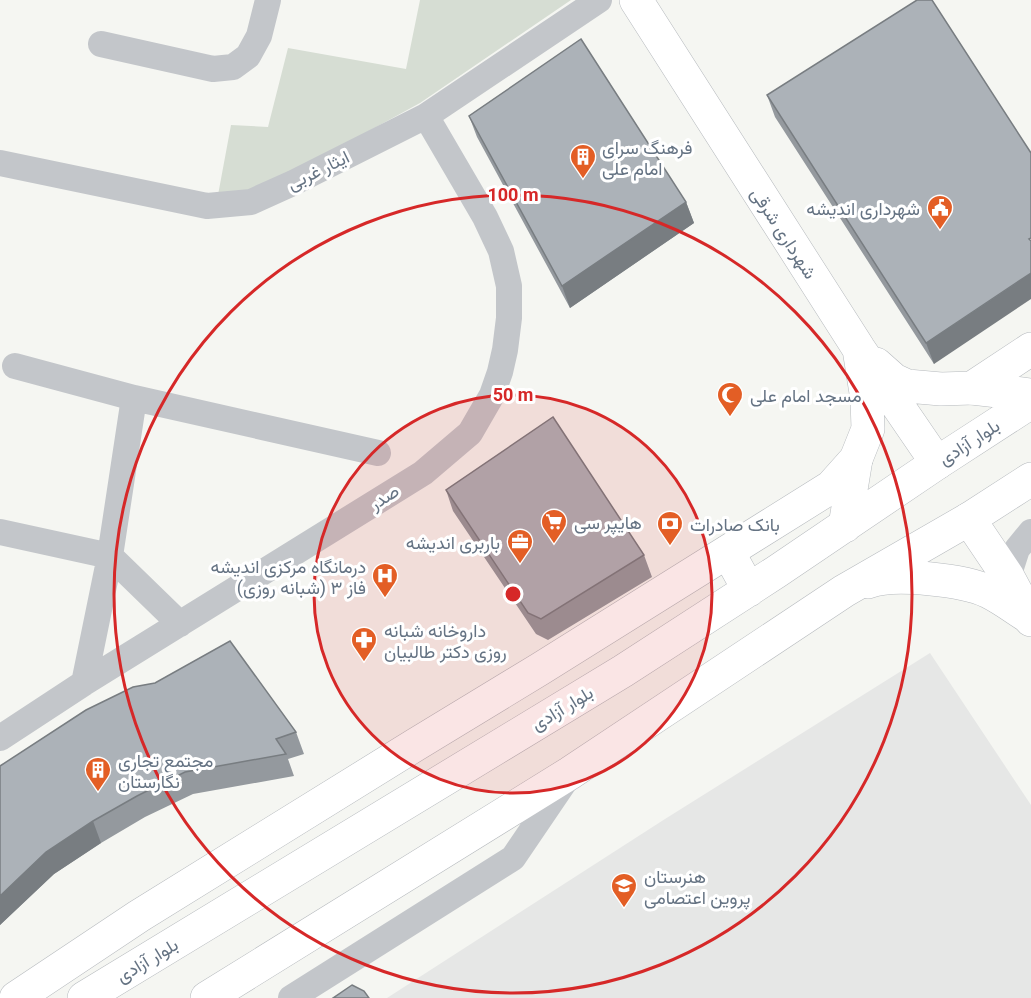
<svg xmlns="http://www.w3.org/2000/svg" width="1031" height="998" font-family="Roboto,Vazirmatn,sans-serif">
  <rect width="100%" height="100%" fill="#f5f6f2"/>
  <!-- built -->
  <path fill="#e6e7e6" d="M 930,653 L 1031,805 L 1031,998 L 387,998 L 665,819 Z"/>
  <!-- green -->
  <path fill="#d6ddd3" d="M 420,0 L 571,0 L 420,103 L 285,177 L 241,195 L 218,195 L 231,125 L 268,127 L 288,48 L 406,69 Z"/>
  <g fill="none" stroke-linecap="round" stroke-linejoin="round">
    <defs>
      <path id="secondary" d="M 636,0 L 859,349 L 937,463
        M 876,364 L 894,380 L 907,386 L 941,389 L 972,388 L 1031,349
        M 969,519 L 1008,577 L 1031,620
        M 16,998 L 139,916 L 415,745 L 540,669 L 831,487 L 856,459 L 868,429 L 867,399 L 859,349"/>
      <path id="primary" d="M 972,388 L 1031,395
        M 845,526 L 856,459
        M 728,552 L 749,590
        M 868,582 C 893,572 965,580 989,592 C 1003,599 1016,609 1029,617
        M 84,998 L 623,671 L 776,572 L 937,463 L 1031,402
        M 207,998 L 570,773 L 844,591 L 969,519 L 1031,479"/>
    </defs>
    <!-- secondary casing -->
    <use href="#secondary" stroke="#b6babe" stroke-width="34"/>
    <!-- primary casing -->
    <use href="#primary" stroke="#b6babe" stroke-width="34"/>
    <!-- street -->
    <path stroke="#c3c6ca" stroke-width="26" d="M 101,44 L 213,69 L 233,67 L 248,56 L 259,36 L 268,0
      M 0,163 L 207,206 L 251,202 L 293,183 L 426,116 L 599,0
      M 15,366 L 134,398 L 378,453
      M 0,532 L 110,556 L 180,624
      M 1008,577 L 1017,549 L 1031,532
      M 84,683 L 110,556 L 134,398
      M 0,738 L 84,683 L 423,473 L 470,433 L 492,395 L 500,372 L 505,350 L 509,318 L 509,286 L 501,251 L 485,217 L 426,116
      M 291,998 L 513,858 L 568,777"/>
    <!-- secondary -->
    <use href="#secondary" stroke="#fff" stroke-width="33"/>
    <!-- primary -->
    <use href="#primary" stroke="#fff" stroke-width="33"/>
  </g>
  <!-- wall -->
  <path fill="#94999e" d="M 767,95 L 1031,153 L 934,364 L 775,117 Z
    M 469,116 L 686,202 L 694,223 L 570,308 L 477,137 Z
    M 446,490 L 644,555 L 652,577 L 548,640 L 536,634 L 453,511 Z
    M 296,732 L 304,754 L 288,759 L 294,776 L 193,794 L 145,817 L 101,843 L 54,874 L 0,925 L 0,766 Z"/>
  <!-- shaded-wall -->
  <path fill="#787d81" d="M 686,202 L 694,223 L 570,308 L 562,286 Z
    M 1031,273 L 1031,299 L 934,364 L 926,343 Z
    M 93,821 L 101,843 L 54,874 L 0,925 L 0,896 L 46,852 Z"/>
  <!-- building -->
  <path fill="#acb2b8" stroke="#787d81" stroke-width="1.5" d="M 917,0 L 932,0 L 1031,153 L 1031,238 L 1029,239 L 1031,241 L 1031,273 L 926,343 L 767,95 Z
    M 581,39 L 686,202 L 562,286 L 469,116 Z
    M 553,417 L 644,555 L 541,619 L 528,613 L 446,490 Z
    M 230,641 L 296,732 L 276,739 L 286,754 L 185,772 L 137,796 L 93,821 L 46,852 L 0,896 L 0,766 L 86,710 L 133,687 L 155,683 Z
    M 352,985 L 364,991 L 369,998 L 333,998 Z"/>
  <!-- distance rings -->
  <circle cx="513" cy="594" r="199" fill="#d62828" fill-opacity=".12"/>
  <g fill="none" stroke="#d62828" stroke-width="3">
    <circle cx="513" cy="594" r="199"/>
    <circle cx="513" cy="594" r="399"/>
  </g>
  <!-- icons -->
  <defs>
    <symbol id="building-pin" viewBox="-11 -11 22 30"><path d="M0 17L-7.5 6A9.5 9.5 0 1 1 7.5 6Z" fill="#e35e25" stroke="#fff"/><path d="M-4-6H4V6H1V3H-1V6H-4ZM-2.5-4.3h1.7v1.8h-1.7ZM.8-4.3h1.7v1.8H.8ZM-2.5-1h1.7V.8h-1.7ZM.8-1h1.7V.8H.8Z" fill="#fff"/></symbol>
    <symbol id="civic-pin" viewBox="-11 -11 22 30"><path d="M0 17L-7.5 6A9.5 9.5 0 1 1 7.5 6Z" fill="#e35e25" stroke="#fff"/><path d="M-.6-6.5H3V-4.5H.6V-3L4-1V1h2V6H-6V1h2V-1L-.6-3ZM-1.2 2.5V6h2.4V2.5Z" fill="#fff"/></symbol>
    <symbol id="mosque-pin" viewBox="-11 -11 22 30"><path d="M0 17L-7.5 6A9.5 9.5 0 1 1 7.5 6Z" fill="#e35e25" stroke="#fff"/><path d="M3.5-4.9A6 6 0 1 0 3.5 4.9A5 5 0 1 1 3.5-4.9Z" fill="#fff"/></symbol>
    <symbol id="supermarket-pin" viewBox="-11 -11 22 30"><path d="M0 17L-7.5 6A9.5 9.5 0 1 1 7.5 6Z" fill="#e35e25" stroke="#fff"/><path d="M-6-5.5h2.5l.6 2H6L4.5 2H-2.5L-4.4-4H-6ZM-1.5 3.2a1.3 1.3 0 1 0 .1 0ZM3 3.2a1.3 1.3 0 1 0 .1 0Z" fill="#fff"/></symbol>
    <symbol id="bank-pin" viewBox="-11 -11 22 30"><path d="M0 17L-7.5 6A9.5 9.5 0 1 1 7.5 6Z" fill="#e35e25" stroke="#fff"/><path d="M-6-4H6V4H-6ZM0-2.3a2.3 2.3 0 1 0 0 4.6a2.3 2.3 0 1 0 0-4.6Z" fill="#fff"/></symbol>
    <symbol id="office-pin" viewBox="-11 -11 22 30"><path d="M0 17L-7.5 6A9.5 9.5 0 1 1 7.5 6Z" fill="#e35e25" stroke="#fff"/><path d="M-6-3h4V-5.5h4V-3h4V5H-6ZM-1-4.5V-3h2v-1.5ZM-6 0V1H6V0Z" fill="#fff"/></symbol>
    <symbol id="hospital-pin" viewBox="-11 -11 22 30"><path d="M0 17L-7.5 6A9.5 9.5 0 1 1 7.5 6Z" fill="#e35e25" stroke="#fff"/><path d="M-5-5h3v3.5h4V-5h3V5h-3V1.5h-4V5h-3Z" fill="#fff"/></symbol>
    <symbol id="pharmacy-pin" viewBox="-11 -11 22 30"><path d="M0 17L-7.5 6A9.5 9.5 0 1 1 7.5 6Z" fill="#e35e25" stroke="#fff"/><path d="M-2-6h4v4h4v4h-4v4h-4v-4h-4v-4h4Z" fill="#fff"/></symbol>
    <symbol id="school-pin" viewBox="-11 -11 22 30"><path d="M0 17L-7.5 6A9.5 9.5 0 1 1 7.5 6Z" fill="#e35e25" stroke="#fff"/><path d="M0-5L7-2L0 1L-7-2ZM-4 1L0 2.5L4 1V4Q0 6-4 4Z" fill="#fff"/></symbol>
  </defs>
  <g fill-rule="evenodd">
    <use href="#building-pin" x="568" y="142" width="30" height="40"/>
    <use href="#civic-pin" x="925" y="193" width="30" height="40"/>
    <use href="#mosque-pin" x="715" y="380" width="30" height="40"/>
    <use href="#supermarket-pin" x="539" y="507" width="30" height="40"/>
    <use href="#bank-pin" x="655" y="509" width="30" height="40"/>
    <use href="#office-pin" x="505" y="527" width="30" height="40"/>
    <use href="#hospital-pin" x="370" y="561" width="30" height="40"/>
    <use href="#pharmacy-pin" x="349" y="625" width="30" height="40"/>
    <use href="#building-pin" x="83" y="755" width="30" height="40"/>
    <use href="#school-pin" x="609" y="871" width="30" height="40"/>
  </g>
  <g text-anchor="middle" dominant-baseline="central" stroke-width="6" stroke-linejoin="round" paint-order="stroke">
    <!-- poi labels -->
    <g font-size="18" fill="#657383" stroke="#fff" text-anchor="start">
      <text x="602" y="147">فرهنگ سرای<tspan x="602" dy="21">امام علی</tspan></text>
      <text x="920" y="208" text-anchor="end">شهرداری اندیشه</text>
      <text x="750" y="395">مسجد امام علی</text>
      <text x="574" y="522">هایپر سی</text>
      <text x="690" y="524">بانک صادرات</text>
      <text x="500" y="542" text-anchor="end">باربری اندیشه</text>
      <text x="366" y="566" text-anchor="end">درمانگاه مرکزی اندیشه<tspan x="366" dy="21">فاز ۳ (شبانه روزی)</tspan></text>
      <text x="384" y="630">داروخانه شبانه<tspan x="384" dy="21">روزی دکتر طالبیان</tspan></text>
      <text x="118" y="760">مجتمع تجاری<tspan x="118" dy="21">نگارستان</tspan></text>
      <text x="644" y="876">هنرستان<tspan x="644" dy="21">پروین اعتصامی</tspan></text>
    </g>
    <!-- street labels -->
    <g font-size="18" fill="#657383" stroke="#fff">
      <text transform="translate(318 170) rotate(-26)">ایثار غربی</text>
      <text transform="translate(784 233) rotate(57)">شهرداری شرقی</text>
      <text transform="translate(969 442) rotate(-33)">بلوار آزادی</text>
      <text transform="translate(384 497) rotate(-32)">صدر</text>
      <text transform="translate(562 708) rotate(-31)">بلوار آزادی</text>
      <text transform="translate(147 960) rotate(-31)">بلوار آزادی</text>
    </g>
  </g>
  <circle cx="513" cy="594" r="9" fill="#d62828" stroke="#fff" stroke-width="3"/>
  <g font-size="18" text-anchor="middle" font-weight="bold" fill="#d62828" stroke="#fff" stroke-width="6" stroke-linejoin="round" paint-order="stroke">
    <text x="513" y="201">100 m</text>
    <text x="513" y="401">50 m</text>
  </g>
</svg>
